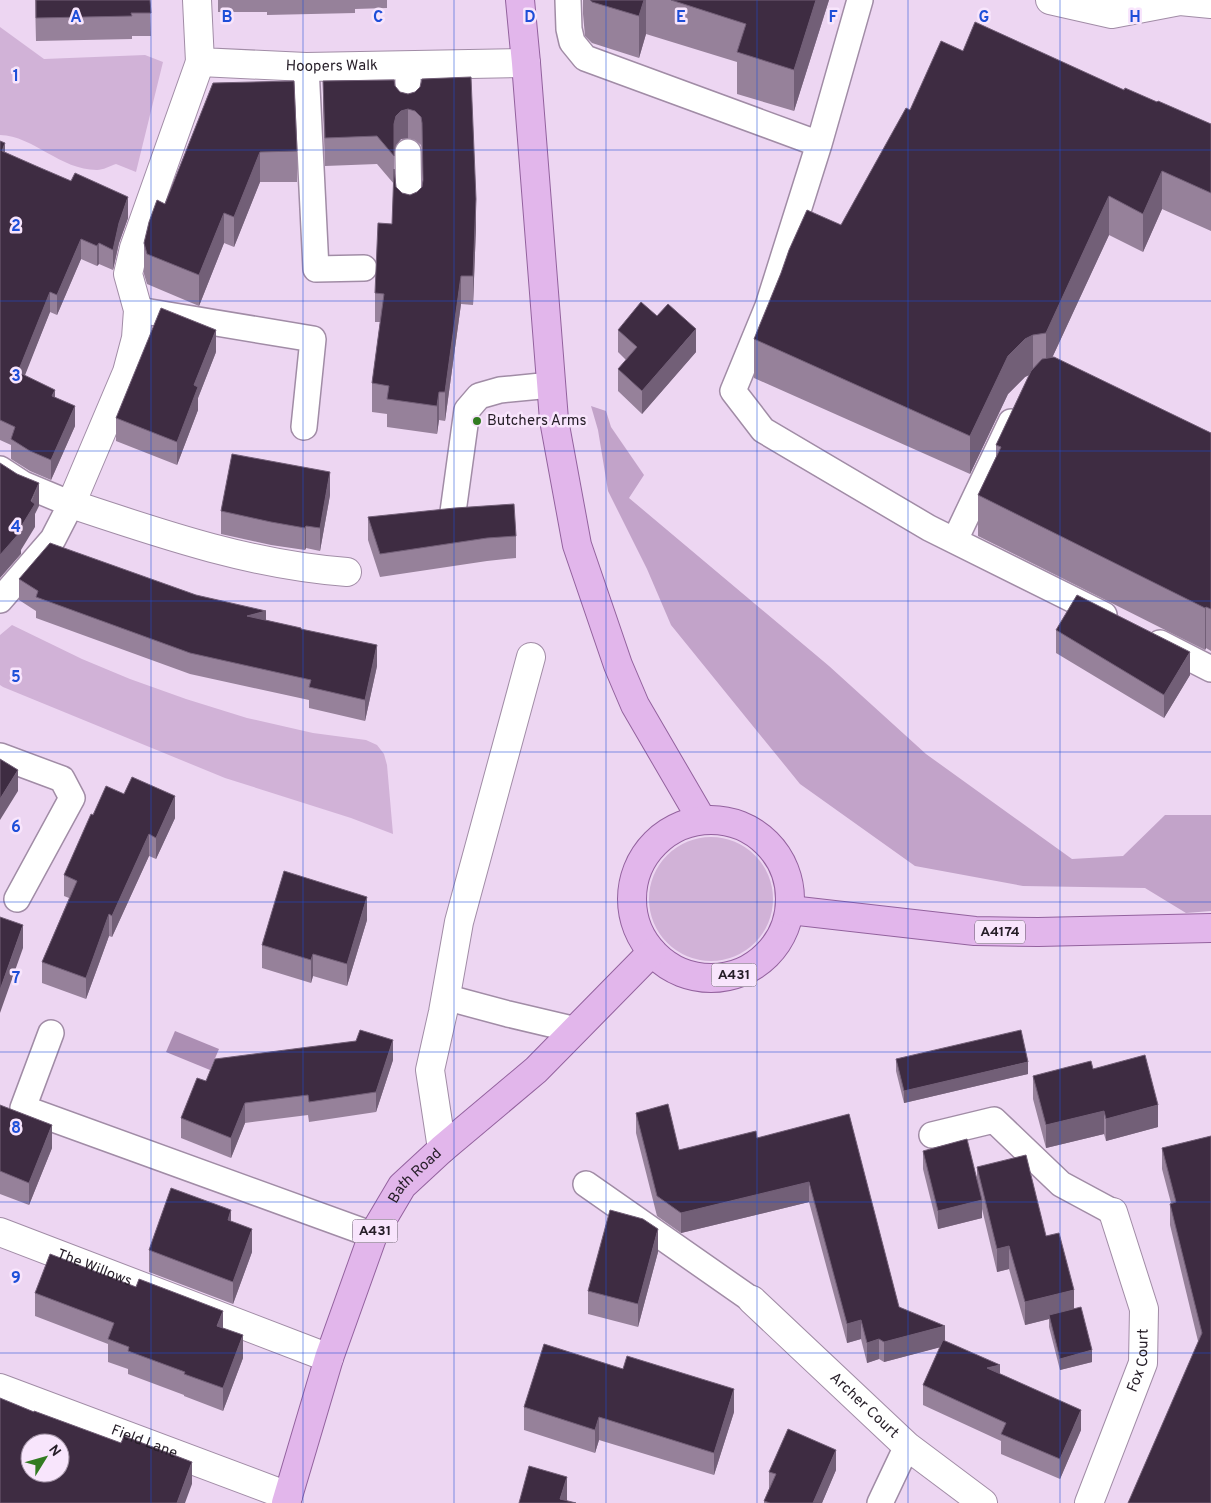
<svg xmlns="http://www.w3.org/2000/svg" width="1211" height="1503" font-family="Overpass,sans-serif">
  <rect width="100%" height="100%" fill="#edd6f2"/>
  <!-- green -->
  <path fill="#d1b2d7" d="M 0,27 L 44,59 L 145,55 L 163,62 L 136,172 L 116,164 C 110,166 103,170 97,170 C 60,170 34,136 0,135 Z
    M 12,625 L 82,659 L 130,679 L 186,699 L 247,718 L 313,733 L 366,740 L 377,745 L 384,754 L 387,765 L 393,834 L 351,818 L 225,778 L 3,687 L 0,685 L 0,635 Z
    M649 899a62 62 0 1 1 124 0a62 62 0 1 1-124 0Z"/>
  <!-- forest -->
  <path fill="#c2a3c9" d="M 591,406 L 606,411 L 611,427 L 644,475 L 629,498 L 829,666 L 926,754 L 1072,859 L 1123,856 L 1165,815 L 1211,815 L 1211,911 L 1186,913 L 1145,888 L 1023,886 L 915,866 L 800,784 L 671,625 L 647,569 L 608,491 L 598,430 Z"/>
  <!-- water -->
  <path fill="#ac8eb3" d="M 175,1031 L 219,1049 L 210,1070 L 166,1052 Z"/>
  <g fill="none" stroke-linecap="round" stroke-linejoin="round">
    <defs>
      <path id="service" d="M 568,0 L 569,29 L 572,42 L 585,58 L 819,144
        M 860,0 L 819,144 L 768,306 L 733,391 L 763,430 L 929,528 L 1104,615
        M 408,66 L 408,108
        M 306,67 L 316,269 L 364,268
        M 408,152 L 409,209
        M 138,310 L 313,339 L 304,427
        M 0,469 L 23,484 L 71,504 L 53,539 L 0,600
        M 453,512 L 467,410 L 479,396 L 500,390 L 551,385
        M 955,540 L 1011,422
        M 1160,643 L 1211,669
        M 0,756 L 62,779 L 72,798 L 17,899
        M 445,997 L 508,1014 L 576,1030
        M 51,1033 L 23,1108 L 373,1235
        M 932,1135 L 994,1120 L 1061,1184 L 1113,1212
        M 586,1184 L 752,1300
        M 880,1503 L 907,1446"/>
      <g id="minor">
        <path id="s1" d="M 197,0 L 200,62 L 306,67 L 526,63"/>
        <path d="M 1050,0 L 1112,14 L 1180,1 L 1211,4"/>
        <path d="M 200,62 L 134,248 L 128,274 L 138,310 L 136,338 L 127,372 L 71,504 C 161,534 251,565 347,572"/>
        <path d="M 442,1149 L 430,1070 L 443,1012 L 459,922 L 531,657"/>
        <path id="s2" d="M 0,1232 L 329,1358"/>
        <path id="s3" d="M 752,1300 L 907,1446 L 983,1503"/>
        <path id="s4" d="M 0,1388 L 288,1496"/>
        <path id="s5" d="M 1089,1503 L 1143,1363 L 1144,1309 L 1113,1212"/>
      </g>
      <g id="primary">
        <path d="M 520,0 L 526,63 L 554,420 L 577,545 L 618,665 L 635,705 L 702,820"/>
        <circle cx="711" cy="899" r="79"/>
        <path d="M 790,910 L 975,931 L 1038,932 L 1211,928"/>
        <path id="s6" d="M 286,1503 L 329,1358 L 373,1235 L 402,1186 L 442,1149 L 536,1070 L 652,952"/>
      </g>
    </defs>
    <!-- service casing -->
    <use href="#service" stroke="#a18ca6" stroke-width="28"/>
    <!-- minor casing -->
    <use href="#minor" stroke="#a18ca6" stroke-width="30"/>
    <!-- primary casing -->
    <use href="#primary" stroke="#93629e" stroke-width="30"/>
    <!-- service -->
    <use href="#service" stroke="#fff" stroke-width="25"/>
    <!-- minor -->
    <use href="#minor" stroke="#fff" stroke-width="28"/>
    <!-- primary -->
    <use href="#primary" stroke="#e2b6eb" stroke-width="28"/>
  </g>
  <!-- wall -->
  <path fill="#96819a" fill-rule="evenodd" d="M 35,0 L 150,0 L 151,36 L 132,36 L 132,39 L 36,41 Z
    M 218,0 L 387,0 L 387,8 L 355,9 L 355,13 L 267,15 L 267,12 L 218,12 Z
    M 583,0 L 829,0 L 794,111 L 737,94 L 737,62 L 646,34 L 639,58 L 592,43 L 585,36 L 583,14 Z
    M 963,51 L 1124,90 L 1157,102 L 1211,124 L 1211,231 L 1162,209 L 1143,252 L 1109,235 L 1052,358 L 1211,433 L 1211,651 L 1206,648 L 1205,650 L 978,536 L 978,495 L 996,457 L 996,445 L 1029,375 L 1025,377 L 1008,394 L 970,474 L 754,378 L 754,339 L 841,225 L 910,110 Z
    M 323,81 L 395,86 L 400,92 L 408,94 L 415,92 L 476,227 L 473,305 L 461,304 L 445,421 L 439,420 L 437,434 L 387,427 L 387,414 L 372,412 L 372,383 L 380,322 L 375,322 L 375,293 L 392,224 L 394,184 L 377,164 L 325,166 L 323,110 ZM 408,138 L 415,140 L 421,145 L 422,152 L 423,182 L 422,187 L 417,192 L 410,195 L 402,193 L 396,187 L 394,176 L 394,151 L 396,145 L 401,139 Z
    M 213,83 L 297,151 L 297,182 L 260,182 L 234,247 L 224,243 L 199,306 L 147,284 L 144,274 L 144,243 L 165,204 Z
    M 0,141 L 5,152 L 128,218 L 119,243 L 113,270 L 99,264 L 97,266 L 81,259 L 57,315 L 50,312 L 24,376 L 55,397 L 75,426 L 51,480 L 30,471 L 11,459 L 11,445 L 0,440 Z
    M 618,330 L 696,352 L 642,414 L 618,391 L 618,369 L 626,360 L 618,352 Z
    M 216,352 L 198,398 L 198,410 L 177,465 L 116,441 L 116,418 Z
    M 330,495 L 320,551 L 306,548 L 305,550 L 271,545 L 221,534 L 221,511 Z
    M 368,517 L 516,536 L 516,558 L 487,561 L 380,577 L 368,540 Z
    M 19,579 L 196,595 L 266,620 L 301,629 L 377,666 L 365,721 L 309,708 L 309,700 L 190,674 L 36,618 L 36,611 L 19,600 Z
    M 1056,630 L 1190,675 L 1164,718 L 1056,653 Z
    M 93,815 L 175,818 L 156,859 L 149,856 L 112,937 L 109,936 L 86,999 L 42,983 L 42,962 L 69,898 L 64,896 L 64,875 Z
    M 367,920 L 347,986 L 313,976 L 311,983 L 262,968 L 262,945 Z
    M 896,1059 L 1028,1074 L 904,1103 L 896,1071 Z
    M 393,1060 L 376,1112 L 309,1122 L 308,1115 L 245,1123 L 231,1158 L 181,1138 L 181,1118 L 206,1081 Z
    M 1093,1069 L 1158,1127 L 1106,1141 L 1104,1134 L 1046,1148 L 1033,1099 L 1033,1076 Z
    M 0,1105 L 52,1148 L 29,1205 L 0,1194 Z
    M 636,1113 L 679,1150 L 757,1138 L 849,1114 L 899,1307 L 945,1341 L 1000,1374 L 1081,1430 L 1060,1479 L 1001,1454 L 1001,1441 L 923,1405 L 923,1385 L 940,1347 L 884,1362 L 879,1359 L 867,1363 L 861,1339 L 847,1343 L 809,1202 L 681,1233 L 657,1216 L 636,1133 Z
    M 1211,1136 L 1211,1503 L 1198,1341 L 1170,1225 L 1170,1204 L 1171,1203 L 1162,1169 L 1162,1148 Z
    M 923,1151 L 977,1181 L 977,1167 L 1046,1236 L 1074,1309 L 1092,1362 L 1060,1370 L 1049,1327 L 1049,1319 L 1025,1325 L 1009,1269 L 997,1272 L 982,1209 L 982,1218 L 938,1229 L 923,1169 Z
    M 231,1221 L 252,1252 L 233,1304 L 149,1272 L 149,1250 Z
    M 658,1252 L 638,1327 L 588,1314 L 588,1291 Z
    M 35,1293 L 223,1328 L 243,1358 L 223,1411 L 184,1396 L 184,1395 L 128,1374 L 128,1369 L 108,1362 L 108,1344 L 35,1316 Z
    M 524,1407 L 734,1412 L 714,1475 L 599,1440 L 595,1453 L 524,1430 Z
    M 836,1470 L 822,1503 L 764,1503 L 764,1501 L 769,1489 L 769,1472 Z"/>
  <!-- shaded-wall -->
  <path fill="#725f77" d="M 644,0 L 646,0 L 646,34 L 639,58 L 639,16 Z
    M 816,0 L 829,0 L 794,111 L 794,70 Z
    M 408,109 L 408,138 L 401,139 L 396,145 L 394,152 L 394,124 L 396,116 L 401,111 Z
    M 5,143 L 5,163 L 2,151 Z
    M 260,152 L 260,182 L 234,247 L 234,217 Z
    M 1162,171 L 1162,209 L 1143,252 L 1143,214 Z
    M 1109,196 L 1109,235 L 1046,371 L 1046,333 Z
    M 128,197 L 128,218 L 119,243 L 113,270 L 113,250 L 119,223 Z
    M 476,199 L 476,227 L 473,305 L 473,276 Z
    M 224,213 L 224,243 L 199,306 L 199,275 Z
    M 81,239 L 81,259 L 57,315 L 57,295 Z
    M 99,243 L 99,264 L 97,266 L 97,246 Z
    M 461,276 L 461,304 L 445,421 L 445,392 Z
    M 50,292 L 50,312 L 18,393 L 18,372 Z
    M 696,329 L 696,352 L 642,414 L 642,391 Z
    M 216,330 L 216,352 L 198,398 L 198,410 L 177,465 L 177,442 L 194,385 Z
    M 1033,335 L 1033,373 L 1025,377 L 1008,394 L 970,474 L 970,436 L 1008,356 L 1025,339 Z
    M 55,390 L 55,410 L 52,396 Z
    M 439,392 L 439,420 L 437,434 L 437,406 Z
    M 75,406 L 75,426 L 51,480 L 51,460 Z
    M 330,472 L 330,495 L 320,551 L 320,528 Z
    M 39,483 L 39,506 L 35,514 L 35,527 L 21,550 L 21,554 L 0,578 L 0,555 L 19,530 Z
    M 306,526 L 306,548 L 305,550 L 305,528 Z
    M 1206,607 L 1206,648 L 1205,650 L 1205,608 Z
    M 266,611 L 266,632 L 247,616 Z
    M 377,645 L 377,666 L 365,721 L 365,700 Z
    M 1190,652 L 1190,675 L 1164,718 L 1164,695 Z
    M 18,770 L 18,791 L 0,820 L 0,799 Z
    M 175,796 L 175,818 L 156,859 L 156,838 Z
    M 149,834 L 149,856 L 112,937 L 112,916 Z
    M 367,897 L 367,920 L 347,986 L 347,964 Z
    M 109,914 L 109,936 L 86,999 L 86,978 Z
    M 23,925 L 23,948 L 0,1013 L 0,990 Z
    M 313,954 L 313,976 L 311,983 L 311,960 Z
    M 393,1040 L 393,1060 L 376,1112 L 376,1092 Z
    M 1028,1062 L 1028,1074 L 904,1103 L 904,1091 Z
    M 245,1103 L 245,1123 L 231,1158 L 231,1138 Z
    M 1158,1105 L 1158,1127 L 1106,1141 L 1106,1119 Z
    M 1104,1111 L 1104,1134 L 1046,1148 L 1046,1125 Z
    M 52,1125 L 52,1148 L 29,1205 L 29,1183 Z
    M 809,1182 L 809,1202 L 681,1233 L 681,1213 Z
    M 982,1200 L 982,1218 L 938,1229 L 938,1211 Z
    M 231,1210 L 231,1232 L 228,1220 Z
    M 252,1229 L 252,1252 L 233,1304 L 233,1282 Z
    M 658,1229 L 658,1252 L 638,1327 L 638,1304 Z
    M 1009,1246 L 1009,1269 L 997,1272 L 997,1249 Z
    M 1074,1290 L 1074,1312 L 1049,1315 L 1049,1319 L 1025,1325 L 1025,1302 Z
    M 223,1311 L 223,1334 L 217,1326 Z
    M 861,1320 L 861,1339 L 847,1343 L 847,1324 Z
    M 945,1326 L 945,1346 L 884,1362 L 884,1342 Z
    M 243,1335 L 243,1358 L 223,1411 L 223,1388 Z
    M 879,1339 L 879,1359 L 867,1363 L 867,1343 Z
    M 1092,1350 L 1092,1362 L 1060,1370 L 1060,1359 Z
    M 1000,1365 L 1000,1386 L 987,1368 Z
    M 734,1389 L 734,1412 L 714,1475 L 714,1453 Z
    M 1081,1410 L 1081,1430 L 1060,1479 L 1060,1459 Z
    M 599,1417 L 599,1440 L 595,1453 L 595,1430 Z
    M 836,1450 L 836,1470 L 822,1503 L 813,1503 Z
    M 192,1462 L 192,1484 L 185,1503 L 177,1503 Z
    M 567,1477 L 567,1503 L 560,1499 Z"/>
  <!-- building -->
  <path fill="#3e2c42" stroke="#725f77" fill-rule="evenodd" d="M 36,0 L 150,0 L 151,13 L 131,13 L 132,16 L 36,18 Z
    M 590,0 L 644,0 L 639,16 L 592,2 Z
    M 671,0 L 816,0 L 794,70 L 737,52 L 746,24 Z
    M 975,22 L 1124,90 L 1125,88 L 1157,102 L 1158,101 L 1211,124 L 1211,193 L 1162,171 L 1143,214 L 1109,196 L 1046,333 L 1033,335 L 1025,339 L 1008,356 L 970,436 L 754,339 L 781,273 L 789,250 L 807,210 L 841,225 L 906,108 L 910,110 L 941,41 L 963,51 Z
    M 471,77 L 476,199 L 473,276 L 461,276 L 445,392 L 439,392 L 437,406 L 387,399 L 389,386 L 372,383 L 384,294 L 375,293 L 378,223 L 392,224 L 394,169 L 396,187 L 402,193 L 410,195 L 417,192 L 422,187 L 423,180 L 422,123 L 421,117 L 415,111 L 408,109 L 401,111 L 396,116 L 394,124 L 394,156 L 377,136 L 325,138 L 323,81 L 394,80 L 395,86 L 400,92 L 408,94 L 415,92 L 420,87 L 422,79 Z
    M 294,81 L 297,151 L 260,152 L 234,217 L 224,213 L 199,275 L 147,254 L 144,243 L 149,222 L 157,200 L 165,204 L 213,83 Z
    M 0,141 L 5,143 L 2,151 L 36,166 L 71,181 L 75,173 L 128,197 L 119,223 L 113,250 L 99,243 L 97,246 L 81,239 L 57,295 L 50,292 L 18,372 L 55,390 L 52,396 L 75,406 L 51,460 L 30,451 L 11,439 L 15,427 L 0,420 Z
    M 641,302 L 657,316 L 668,304 L 696,329 L 642,391 L 618,369 L 637,347 L 618,330 Z
    M 161,308 L 216,330 L 194,385 L 198,387 L 177,442 L 116,418 Z
    M 1054,357 L 1211,433 L 1211,609 L 1206,607 L 1205,608 L 978,495 L 1001,447 L 996,445 L 1031,371 L 1042,359 Z
    M 232,454 L 330,472 L 320,528 L 306,526 L 305,528 L 271,522 L 221,511 Z
    M 0,463 L 17,474 L 39,483 L 31,501 L 35,504 L 19,530 L 21,531 L 0,555 Z
    M 514,504 L 516,536 L 487,538 L 380,554 L 368,517 L 455,508 Z
    M 50,543 L 196,595 L 266,611 L 247,616 L 301,628 L 301,629 L 377,645 L 365,700 L 309,687 L 311,680 L 190,653 L 36,597 L 38,591 L 19,579 Z
    M 1077,595 L 1190,652 L 1164,695 L 1056,630 Z
    M 0,759 L 18,770 L 0,799 Z
    M 132,777 L 175,796 L 156,838 L 149,834 L 112,916 L 109,914 L 86,978 L 42,962 L 77,881 L 64,875 L 91,814 L 93,815 L 106,786 L 124,794 Z
    M 284,871 L 367,897 L 347,964 L 313,954 L 311,960 L 262,945 Z
    M 0,917 L 23,925 L 0,990 Z
    M 360,1030 L 393,1040 L 376,1092 L 309,1102 L 308,1095 L 245,1103 L 231,1138 L 181,1118 L 197,1078 L 206,1081 L 215,1059 L 356,1041 Z
    M 1021,1030 L 1028,1062 L 904,1091 L 896,1059 Z
    M 1145,1055 L 1158,1105 L 1106,1119 L 1104,1111 L 1046,1125 L 1033,1076 L 1091,1061 L 1093,1069 Z
    M 668,1104 L 679,1150 L 756,1131 L 757,1138 L 849,1114 L 899,1307 L 945,1326 L 884,1342 L 879,1339 L 867,1343 L 861,1320 L 847,1324 L 809,1182 L 681,1213 L 657,1196 L 636,1113 Z
    M 0,1105 L 52,1125 L 29,1183 L 0,1171 Z
    M 1211,1136 L 1211,1503 L 1128,1503 L 1202,1333 L 1170,1204 L 1176,1202 L 1162,1148 Z
    M 967,1139 L 982,1200 L 938,1211 L 923,1151 Z
    M 1026,1155 L 1046,1236 L 1059,1233 L 1074,1290 L 1025,1302 L 1009,1246 L 997,1249 L 977,1167 Z
    M 171,1188 L 231,1210 L 228,1220 L 252,1229 L 233,1282 L 149,1250 Z
    M 610,1210 L 643,1219 L 658,1229 L 638,1304 L 588,1291 Z
    M 50,1254 L 136,1287 L 139,1279 L 223,1311 L 217,1326 L 243,1335 L 223,1388 L 184,1374 L 185,1372 L 128,1351 L 129,1347 L 108,1339 L 114,1323 L 35,1293 Z
    M 1081,1307 L 1092,1350 L 1060,1359 L 1049,1315 Z
    M 943,1340 L 1000,1365 L 987,1368 L 1081,1410 L 1060,1459 L 1001,1434 L 1006,1423 L 923,1385 Z
    M 544,1344 L 623,1369 L 627,1356 L 734,1389 L 714,1453 L 599,1417 L 595,1430 L 524,1407 Z
    M 0,1398 L 34,1412 L 34,1411 L 121,1443 L 124,1436 L 192,1462 L 177,1503 L 0,1503 ZM 30,1443 L 60,1443 L 60,1473 L 30,1473 Z
    M 788,1429 L 836,1450 L 813,1503 L 770,1503 L 764,1501 L 776,1474 L 769,1472 Z
    M 529,1466 L 567,1477 L 560,1499 L 576,1503 L 519,1503 Z"/>
  <!-- grid -->
  <path fill="none" stroke="#1d4ed8" stroke-width="1" stroke-opacity="0.55" d="M 151,0 L 151,1503M 303,0 L 303,1503M 454,0 L 454,1503M 606,0 L 606,1503M 757,0 L 757,1503M 908,0 L 908,1503M 1060,0 L 1060,1503M 0,150 L 1211,150M 0,301 L 1211,301M 0,451 L 1211,451M 0,601 L 1211,601M 0,752 L 1211,752M 0,902 L 1211,902M 0,1052 L 1211,1052M 0,1202 L 1211,1202M 0,1353 L 1211,1353"/>
  <!-- markers -->
  <circle fill="#327b21" stroke="#f8e5fc" stroke-width="2" cx="477" cy="421" r="5"/>
  <g text-anchor="middle" dominant-baseline="central" stroke-width="5" stroke-linejoin="round" paint-order="stroke">
    <!-- shield labels -->
    <g fill="#f8e5fc" stroke="#655a68" stroke-width="1">
      <rect x="975" y="920.5" width="50" height="23" rx="4"/>
      <rect x="711.5" y="963.5" width="45" height="23" rx="4"/>
      <rect x="352.5" y="1219.5" width="45" height="23" rx="4"/>
    </g>
    <g font-size="14" font-weight="bold" fill="#261e28">
      <text x="1000" y="932">A4174</text>
      <text x="734" y="975">A431</text>
      <text x="375" y="1231">A431</text>
    </g>
    <!-- street labels -->
    <g font-size="15" fill="#261e28" stroke="#f8e5fc">
      <text stroke="none"><textPath href="#s1" startOffset="194">Hoopers Walk</textPath></text>
      <text stroke="none"><textPath href="#s6" startOffset="355">Bath Road</textPath></text>
      <text stroke="none"><textPath href="#s2" startOffset="101">The Willows</textPath></text>
      <text stroke="none"><textPath href="#s5" startOffset="152">Fox Court</textPath></text>
      <text stroke="none"><textPath href="#s3" startOffset="154">Archer Court</textPath></text>
      <text stroke="none"><textPath href="#s4" startOffset="154">Field Lane</textPath></text>
    </g>
    <!-- poi labels -->
    <g font-size="15" fill="#261e28" stroke="#f8e5fc" text-anchor="start">
      <text x="487" y="421">Butchers Arms</text>
    </g>
  </g>
  <g font-size="16" text-anchor="middle" font-weight="bold" fill="#1d4ed8" stroke="#f8e5fc" stroke-width="5" stroke-linejoin="round" paint-order="stroke">
    <text x="76" y="22">A</text>
    <text x="227" y="22">B</text>
    <text x="378" y="22">C</text>
    <text x="530" y="22">D</text>
    <text x="681" y="22">E</text>
    <text x="833" y="22">F</text>
    <text x="984" y="22">G</text>
    <text x="1135" y="22">H</text>
    <text x="16" y="81">1</text>
    <text x="16" y="231">2</text>
    <text x="16" y="381">3</text>
    <text x="16" y="532">4</text>
    <text x="16" y="682">5</text>
    <text x="16" y="832">6</text>
    <text x="16" y="983">7</text>
    <text x="16" y="1133">8</text>
    <text x="16" y="1283">9</text>
  </g>
  <!-- north arrow -->
  <g transform="translate(45 1458) rotate(53)"><circle r="24" fill="#f8e5fc" stroke="#a495a7"/>
  <path d="M0-4L9 19L0 12L-9 19Z" fill="#327b21"/>
  <text y="-8" font-size="14" font-weight="bold" text-anchor="middle" fill="#261e28">N</text>
  </g>
</svg>
